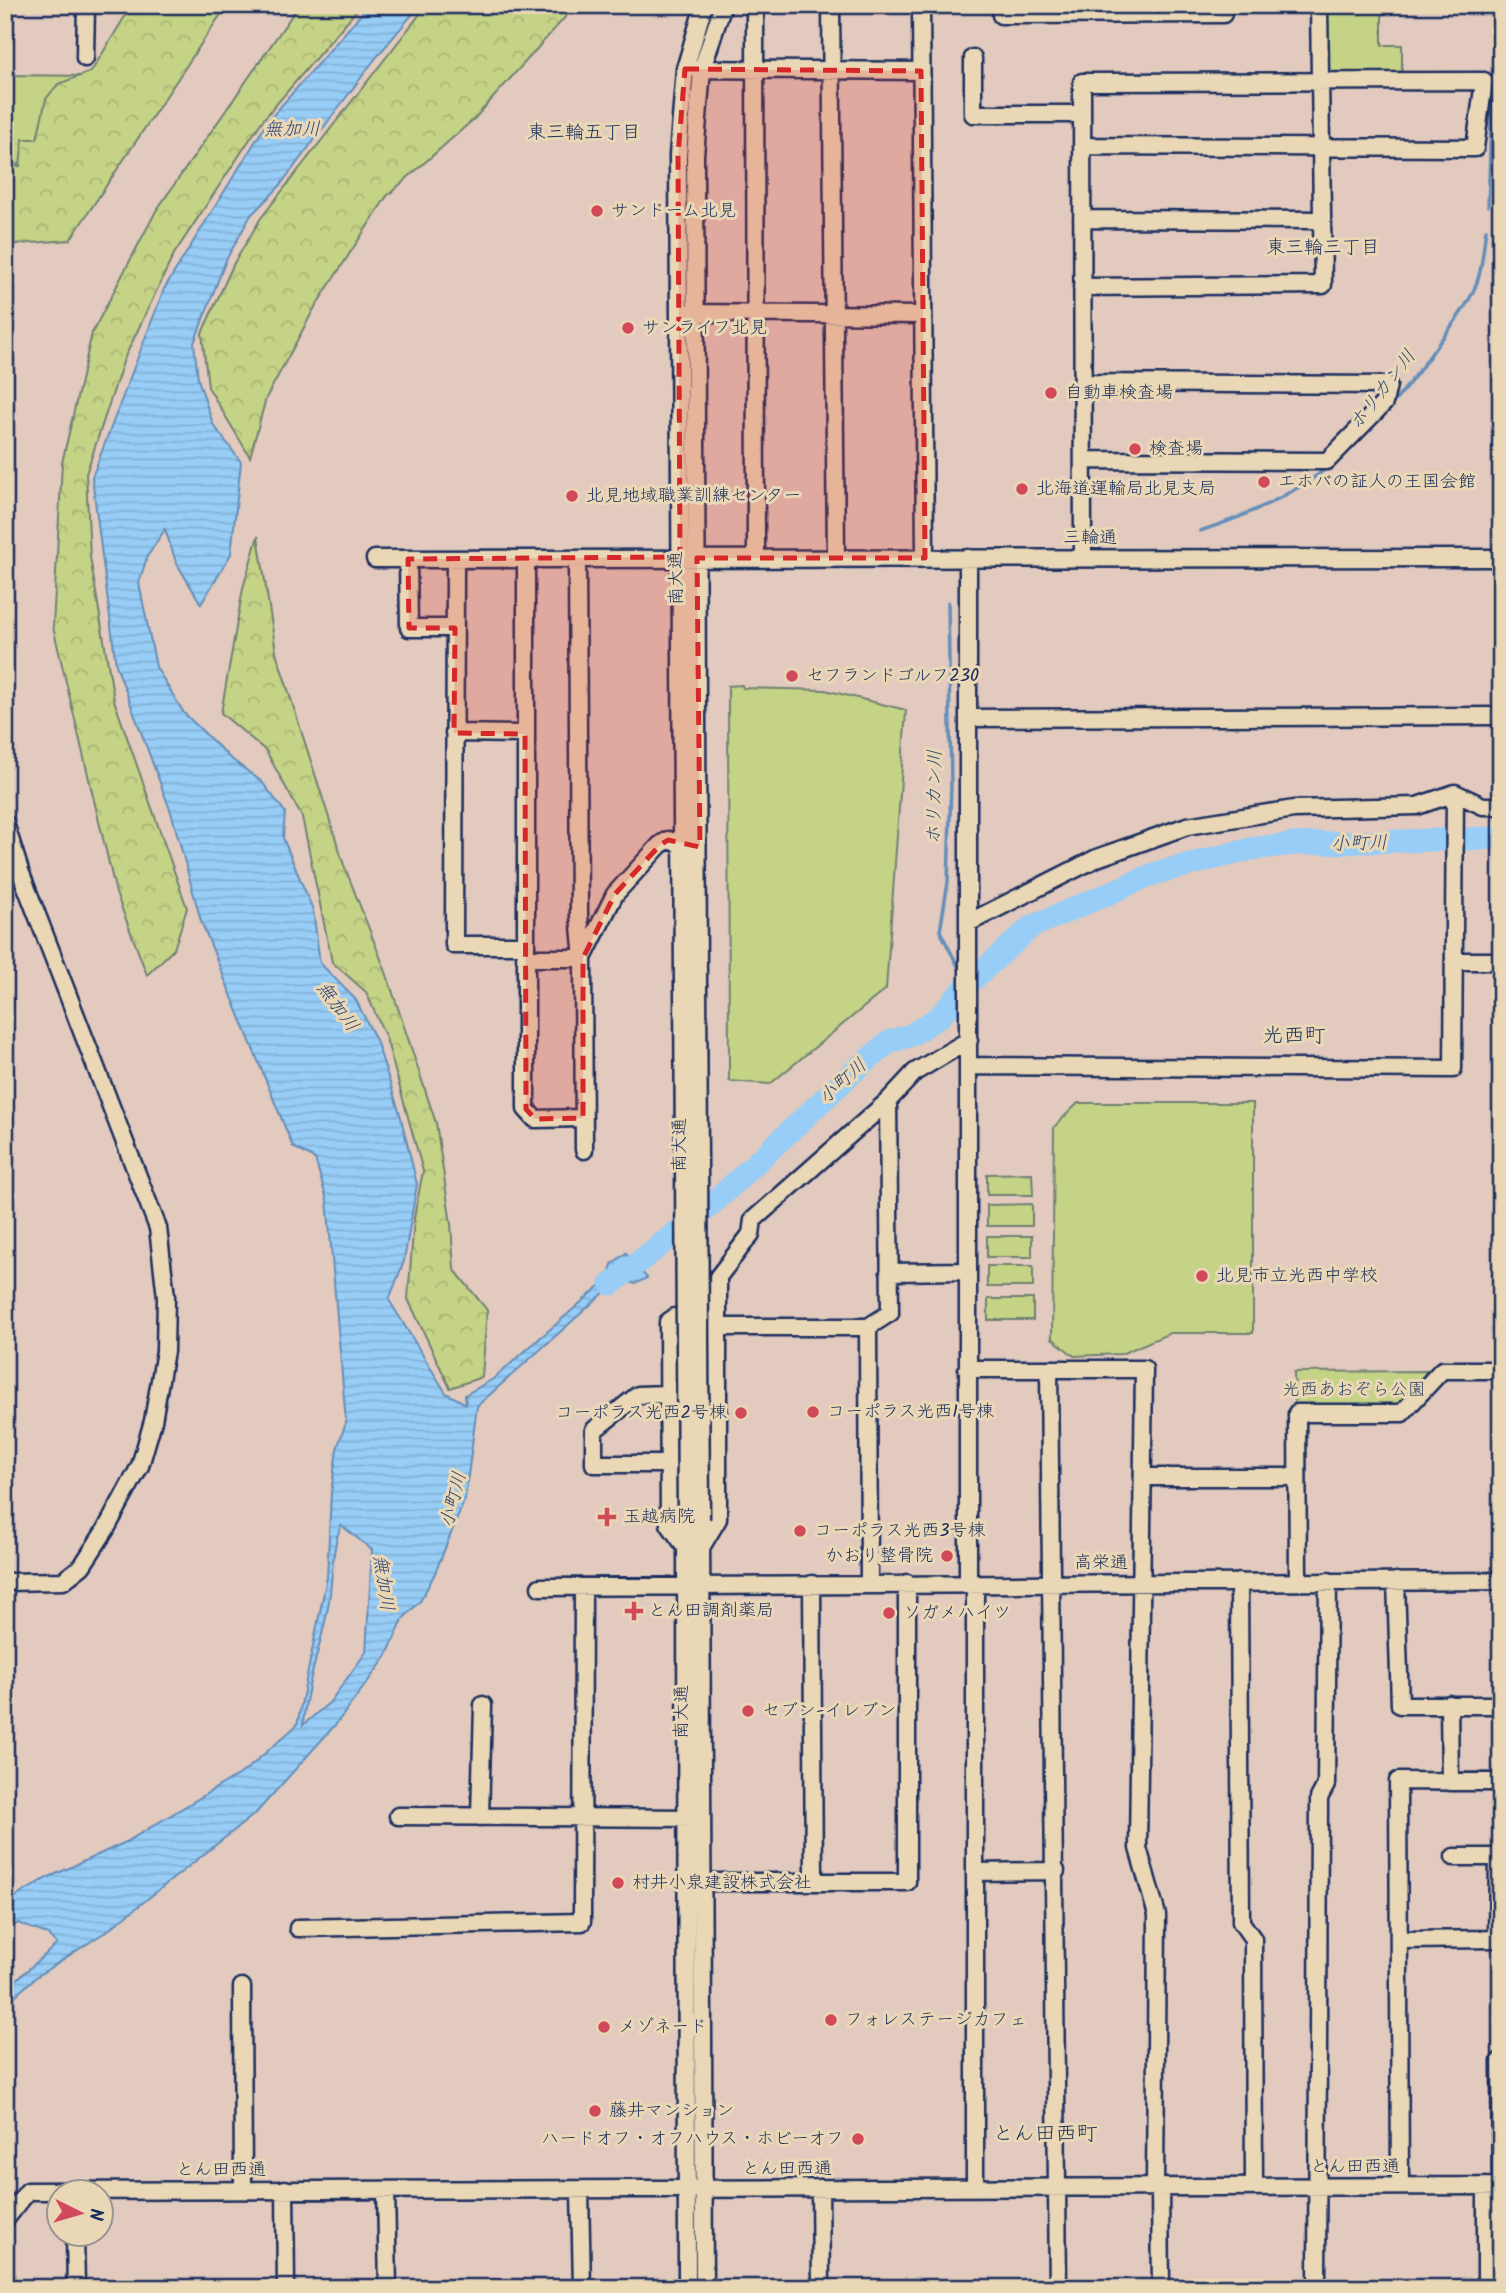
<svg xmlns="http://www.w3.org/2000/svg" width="1506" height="2293" font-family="Kalam,'Klee One',sans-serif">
  <defs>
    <pattern id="forest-crowns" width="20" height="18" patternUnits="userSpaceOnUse" patternTransform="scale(1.75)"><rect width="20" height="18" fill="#c5d386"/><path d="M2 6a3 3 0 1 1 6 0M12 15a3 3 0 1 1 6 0" fill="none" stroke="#a9b576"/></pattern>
    <pattern id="water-rules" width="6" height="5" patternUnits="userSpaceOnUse" patternTransform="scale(1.75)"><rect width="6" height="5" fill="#97cdf6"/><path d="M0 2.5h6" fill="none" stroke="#82b0d5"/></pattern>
  </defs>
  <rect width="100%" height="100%" fill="#e2cabe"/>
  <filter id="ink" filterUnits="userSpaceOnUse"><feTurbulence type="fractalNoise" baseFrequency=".0143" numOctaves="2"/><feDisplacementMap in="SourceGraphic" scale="14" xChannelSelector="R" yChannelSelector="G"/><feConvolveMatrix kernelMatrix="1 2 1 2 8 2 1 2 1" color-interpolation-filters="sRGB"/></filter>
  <g filter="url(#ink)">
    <!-- green -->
    <path fill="#c5d386" stroke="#708172" stroke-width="2" d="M 1328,5 L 1382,5 L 1382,45 L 1402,45 L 1402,78 L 1328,78 Z
      M 5,75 L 87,76 L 45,165 L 5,164 Z
      M 742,685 L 743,688 L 825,690 L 906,710 L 886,989 L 770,1084 L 729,1081 L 728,686 Z
      M 1078,1103 L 1253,1103 L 1253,1333 L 1170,1333 L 1121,1354 L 1074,1356 L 1052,1338 L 1054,1127 Z
      M 1032,1173 L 1033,1195 L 987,1195 L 987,1174 Z
      M 1032,1204 L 1032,1226 L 987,1226 L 987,1205 Z
      M 987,1236 L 1032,1236 L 1032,1257 L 987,1257 Z
      M 987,1266 L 1033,1266 L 1033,1287 L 987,1287 Z
      M 988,1299 L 1033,1299 L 1033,1320 L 988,1320 Z
      M 1427,1371 L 1399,1408 L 1295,1409 L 1294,1372 Z"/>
    <!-- forest -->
    <path fill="url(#forest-crowns)" stroke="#708172" stroke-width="2" d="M 132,5 L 227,5 L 70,240 L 5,245 L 5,168 L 20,166 L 23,139 L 37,139 L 46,99 L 58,84 L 91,72 Z
      M 299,5 L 361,5 L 262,121 L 174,254 L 124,359 L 86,474 L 90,557 L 114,700 L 187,908 L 174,949 L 147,975 L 116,893 L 53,627 L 62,463 L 92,333 L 156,211 Z
      M 427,5 L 576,5 L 475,118 L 387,196 L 315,307 L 266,398 L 250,457 L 208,387 L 202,333 L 234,263 L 261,218 Z
      M 258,536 L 276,652 L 344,865 L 386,972 L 436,1123 L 451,1224 L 454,1269 L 487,1310 L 482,1377 L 450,1388 L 408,1299 L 414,1218 L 423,1171 L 386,1038 L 366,992 L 332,962 L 302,817 L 266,751 L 221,713 L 243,588 Z"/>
    <!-- water -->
    <path fill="url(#water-rules)" stroke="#658eb9" stroke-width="2" fill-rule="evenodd" d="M 369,5 L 420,5 L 375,59 L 278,188 L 251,215 L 226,260 L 194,343 L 198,379 L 213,424 L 241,462 L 231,554 L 201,604 L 176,562 L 165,529 L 147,557 L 139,583 L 156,667 L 184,713 L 230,758 L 262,782 L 285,812 L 283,838 L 313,910 L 320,963 L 356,1000 L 376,1040 L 400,1114 L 417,1184 L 404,1261 L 389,1300 L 446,1393 L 466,1404 L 465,1395 L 493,1379 L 608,1279 L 612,1264 L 626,1253 L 647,1278 L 635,1284 L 625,1280 L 615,1283 L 477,1406 L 465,1499 L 435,1573 L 421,1600 L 403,1619 L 386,1657 L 336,1724 L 256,1813 L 107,1931 L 36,1977 L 5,2005 L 5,1990 L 57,1944 L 47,1934 L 18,1923 L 5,1933 L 5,1903 L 47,1878 L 126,1842 L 246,1770 L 297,1725 L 327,1577 L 331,1493 L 337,1449 L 346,1422 L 327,1200 L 315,1159 L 293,1147 L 201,921 L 172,815 L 116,665 L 92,477 L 164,289 L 268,121 ZM 341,1525 L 372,1550 L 366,1652 L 330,1702 L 303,1725 C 306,1685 321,1646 328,1607 C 333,1580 331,1551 341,1525 Z"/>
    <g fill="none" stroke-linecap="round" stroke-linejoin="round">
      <!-- stream -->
      <path stroke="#658eb9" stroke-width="3.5" d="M 1488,206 L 1492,97 L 1501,63
        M 1200,531 C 1310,496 1366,446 1431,354 C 1447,331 1468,308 1477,282 C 1483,266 1483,247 1486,230
        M 948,602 L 951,784 L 948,882 L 940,931 L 961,972"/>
      <!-- river -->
      <path stroke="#97cdf6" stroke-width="23" d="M 611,1284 L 711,1205 L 852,1073 L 889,1042 L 911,1035 L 939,1017 L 968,984 L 1031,927 L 1156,873 L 1251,849 L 1294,844 L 1501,838"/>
      <defs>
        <path id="minor" d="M 755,5 L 756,557
          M 831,5 L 836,557
          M 921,5 L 925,558
          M 1001,5 L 1001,15 L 1223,14 L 1223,5
          M 85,58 L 86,5
          M 973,58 L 973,114 L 1081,114
          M 695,69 L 921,71
          M 1082,146 L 1475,148 L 1484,81 L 1082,82 L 1083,557
          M 1082,219 L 1322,220
          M 1082,287 L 1323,285 L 1319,5
          M 687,313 L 923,315
          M 1082,383 L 1388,385 L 1384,403 L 1327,461 L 1083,460
          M 375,559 L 1501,558
          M 408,559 L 409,628 L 455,628
          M 455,560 L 454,945 L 525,945
          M 526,560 L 526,1109 L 535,1119 L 583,1118
          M 968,718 L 1501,716
          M 454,733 L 525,734
          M 5,823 L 20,871 L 158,1228 L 166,1297 L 165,1351 L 153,1421 L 140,1466 L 106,1529 L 82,1566 L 63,1581 L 5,1582
          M 970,922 L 1097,858 L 1187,826 L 1294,809 L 1417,806 L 1455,793 L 1483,806 L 1501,806
          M 525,958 L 583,958 L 579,915 L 577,560
          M 1454,961 L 1501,961
          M 683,984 L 678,155 L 685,69 L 704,5
          M 698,984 L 695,155 L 702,69 L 723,5
          M 968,1066 L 1453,1069 L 1455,793
          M 584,1150 L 583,958 L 615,894 L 660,845 L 668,840 L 690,846
          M 889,1272 L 967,1271
          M 718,1327 L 868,1327 L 869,1584
          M 868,1327 L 890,1313 L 888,1101 L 915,1072 L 969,1040
          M 967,1369 L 1144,1369 L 1138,1848 L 1157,1915 L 1155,2187
          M 1049,1370 L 1058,2288
          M 668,1394 L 638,1395 L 594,1430 L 594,1464 L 669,1464
          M 1144,1477 L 1297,1477
          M 686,1519 L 687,2288
          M 701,1519 L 704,2288
          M 702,1546 L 718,1519 L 718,1277 L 751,1234 L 753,1220 L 888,1101
          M 687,1549 L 669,1524 L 668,1322 L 675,1317 L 697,1317
          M 1396,1581 L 1400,1705 L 1501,1705
          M 1239,1582 L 1241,1922 L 1253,1939 L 1254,2187
          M 1298,1582 L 1297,1413 L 1402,1413 L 1442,1370 L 1501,1370
          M 968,1583 L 968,558
          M 975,1583 L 975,2187
          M 812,1584 L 814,1881
          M 540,1587 L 1501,1581
          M 1449,1704 L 1450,1782
          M 398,1816 L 696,1818
          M 480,1817 L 483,1705
          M 1454,1857 L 1501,1857
          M 975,1872 L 1056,1871
          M 702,1882 L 907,1882 L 907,1583
          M 298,1928 L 582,1922 L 583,1587
          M 1400,1940 L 1497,1939 L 1498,1857
          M 242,1987 L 243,2188
          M 1500,2061 L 1501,2186
          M 1400,2186 L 1398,1781 L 1501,1782
          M 1160,2187 L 1161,2288
          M 820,2188 L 821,2288
          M 285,2189 L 286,2288
          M 386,2190 L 388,2288
          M 580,2190 L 582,2288
          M 5,2220 L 28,2191 L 1501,2186
          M 75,2234 L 76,2288
          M 1317,2288 L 1319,1798 L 1326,1785 L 1328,1581
          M 1486,2288 L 1486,2186"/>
      </defs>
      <!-- minor casing -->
      <use href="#minor" stroke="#1b2f5e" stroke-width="21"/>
      <!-- minor -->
      <use href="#minor" stroke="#ead7b5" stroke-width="16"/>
      <defs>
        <path id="minor-bridge" d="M 683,984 L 686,1519
          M 698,984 L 701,1519"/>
      </defs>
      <!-- minor-bridge casing -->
      <use href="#minor-bridge" stroke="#1b2f5e" stroke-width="21" stroke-linecap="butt"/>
      <!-- minor-bridge -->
      <use href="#minor-bridge" stroke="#ead7b5" stroke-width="16"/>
    </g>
  </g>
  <!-- marked area -->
  <path fill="#d62828" fill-opacity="0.2" stroke="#d62828" stroke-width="5" stroke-dasharray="14 9" stroke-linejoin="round" d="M 685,69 L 921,71 L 925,558 L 697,558 L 700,847 L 668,840 L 660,845 L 615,894 L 583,958 L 583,1118 L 535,1119 L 526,1109 L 525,734 L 454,733 L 455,628 L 409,628 L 408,559 L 680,557 L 678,155 Z"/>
  <!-- markers -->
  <g fill="#d1495b" stroke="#ead7b5" stroke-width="2.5">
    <circle cx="597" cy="211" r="7"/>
    <circle cx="628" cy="328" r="7"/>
    <circle cx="1051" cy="393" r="7"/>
    <circle cx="1135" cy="449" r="7"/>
    <circle cx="1264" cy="482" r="7"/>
    <circle cx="1022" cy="489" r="7"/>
    <circle cx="572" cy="496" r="7"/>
    <circle cx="792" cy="676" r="7"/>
    <circle cx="1202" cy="1276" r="7"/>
    <circle cx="813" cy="1412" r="7"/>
    <circle cx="741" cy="1413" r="7"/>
    <path d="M603.5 1506.5h7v7h7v7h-7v7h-7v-7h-7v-7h7z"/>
    <circle cx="800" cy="1531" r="7"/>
    <circle cx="947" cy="1556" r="7"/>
    <path d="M630.5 1600.5h7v7h7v7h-7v7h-7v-7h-7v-7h7z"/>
    <circle cx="889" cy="1613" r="7"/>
    <circle cx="748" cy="1711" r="7"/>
    <circle cx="618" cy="1883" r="7"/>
    <circle cx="831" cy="2020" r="7"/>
    <circle cx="604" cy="2027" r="7"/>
    <circle cx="595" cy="2111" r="7"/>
    <circle cx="858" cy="2139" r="7"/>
  </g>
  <g text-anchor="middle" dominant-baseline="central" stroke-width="6" stroke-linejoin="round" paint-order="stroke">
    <!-- poi labels -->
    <g font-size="18" fill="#1b2f5e" stroke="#ead7b5" text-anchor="start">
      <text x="611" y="211">サンドーム北見</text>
      <text x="642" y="328">サンライフ北見</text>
      <text x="1065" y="393">自動車検査場</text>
      <text x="1149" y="449">検査場</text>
      <text x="1278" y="482">エホバの証人の王国会館</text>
      <text x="1036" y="489">北海道運輸局北見支局</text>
      <text x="586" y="496">北見地域職業訓練センター</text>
      <text x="806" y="676">セフランドゴルフ230</text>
      <text x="1216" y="1276">北見市立光西中学校</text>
      <text x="827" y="1412">コーポラス光西1号棟</text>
      <text x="727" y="1413" text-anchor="end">コーポラス光西2号棟</text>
      <text x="623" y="1517">玉越病院</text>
      <text x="814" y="1531">コーポラス光西3号棟</text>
      <text x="933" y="1556" text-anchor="end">かおり整骨院</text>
      <text x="648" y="1611">とん田調剤薬局</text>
      <text x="903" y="1613">ソガメハイツ</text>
      <text x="762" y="1711">セブン-イレブン</text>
      <text x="632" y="1883">村井小泉建設株式会社</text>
      <text x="845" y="2020">フォレステージカフェ</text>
      <text x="618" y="2027">メゾネード</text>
      <text x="609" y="2111">藤井マンション</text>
      <text x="844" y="2139" text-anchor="end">ハードオフ・オフハウス・ホビーオフ</text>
    </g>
    <!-- street labels -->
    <g font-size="18" fill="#1b2f5e" stroke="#ead7b5">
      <text x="1090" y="538">三輪通</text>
      <text transform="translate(677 578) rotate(-91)">南大通</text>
      <text transform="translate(680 1145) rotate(-90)">南大通</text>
      <text x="1101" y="1563">高栄通</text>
      <text transform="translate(682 1712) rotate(-90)">南大通</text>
      <text x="1355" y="2167">とん田西通</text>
      <text x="787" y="2169">とん田西通</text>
      <text x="221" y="2170">とん田西通</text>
    </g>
    <!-- park labels -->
    <g font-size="18" fill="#344864" stroke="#ead7b5">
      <text x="1354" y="1390">光西あおぞら公園</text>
    </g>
    <!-- water labels -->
    <g font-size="19" font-style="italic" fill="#2e4775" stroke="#ead7b5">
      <text x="292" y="130">無加川</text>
      <text transform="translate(1383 390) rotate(-52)">ホリカン川</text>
      <text transform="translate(935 797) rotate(-89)">ホリカン川</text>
      <text transform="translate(1359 844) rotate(-2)">小町川</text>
      <text transform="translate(337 1007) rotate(54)">無加川</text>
      <text transform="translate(843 1082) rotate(-42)">小町川</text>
      <text transform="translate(454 1500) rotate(-76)">小町川</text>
      <text transform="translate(383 1583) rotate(82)">無加川</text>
    </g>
    <!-- neighbourhood labels -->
    <g font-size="19" fill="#1b2f5e" stroke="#ead7b5">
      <text x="584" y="133">東三輪五丁目</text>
      <text x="1323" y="248">東三輪三丁目</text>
    </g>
    <!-- quarter labels -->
    <g font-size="21" fill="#1b2f5e" stroke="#ead7b5">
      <text x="1294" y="1036">光西町</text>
      <text x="1045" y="2134">とん田西町</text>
    </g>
  </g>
  <!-- margin -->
  <rect width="1506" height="2293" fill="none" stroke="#ead7b5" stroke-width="28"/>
  <rect x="14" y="14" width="1478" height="2265" fill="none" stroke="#1b2f5e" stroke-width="2.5" filter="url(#ink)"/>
  <!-- north arrow -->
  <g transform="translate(80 2213) rotate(95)"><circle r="33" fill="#ead7b5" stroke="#979492" stroke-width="2"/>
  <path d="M0-5L12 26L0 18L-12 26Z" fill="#d1495b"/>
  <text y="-10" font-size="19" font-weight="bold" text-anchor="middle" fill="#1b2f5e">N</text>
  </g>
</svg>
